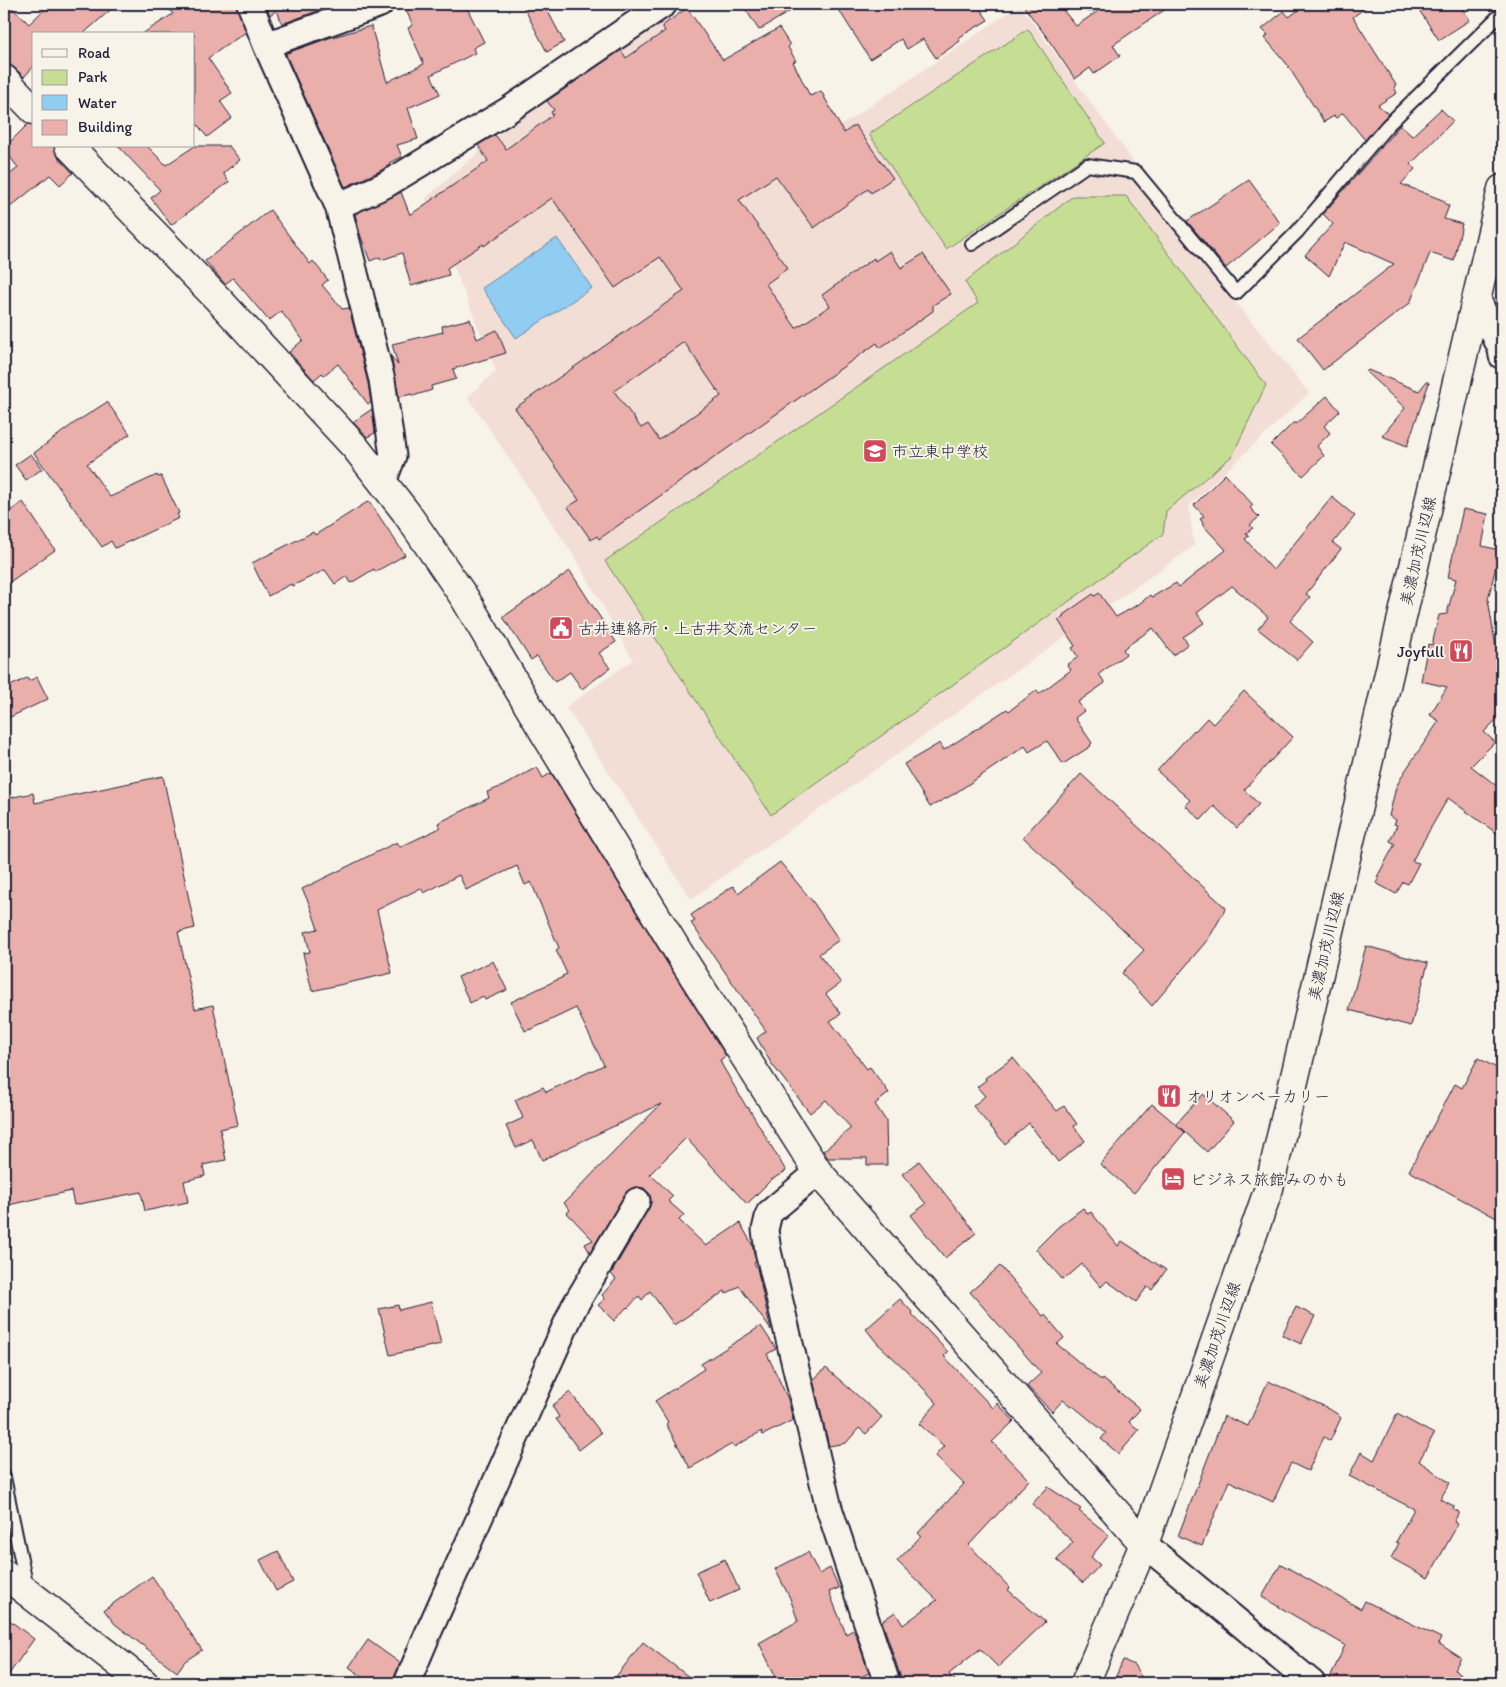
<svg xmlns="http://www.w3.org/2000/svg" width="1506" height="1687" font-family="Itim,'Klee One',sans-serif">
  <rect width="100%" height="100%" fill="#f7f3e8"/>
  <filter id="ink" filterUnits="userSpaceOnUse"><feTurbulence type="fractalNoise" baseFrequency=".02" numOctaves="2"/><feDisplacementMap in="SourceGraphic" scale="10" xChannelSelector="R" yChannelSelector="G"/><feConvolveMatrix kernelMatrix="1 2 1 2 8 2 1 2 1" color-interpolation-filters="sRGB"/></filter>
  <g filter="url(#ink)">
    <!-- built -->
    <path fill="#f3ded6" d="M 1020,5 L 1234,300 L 1309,393 L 1189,506 L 1194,546 L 691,899 L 566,707 L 633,660 L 578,562 L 468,397 L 496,371 L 426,198 L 537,102 L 666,14 L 778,168 Z"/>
    <!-- green -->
    <path fill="#c6de93" stroke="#748067" d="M 1028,29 L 1105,143 L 946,249 L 869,134 Z
      M 1073,196 L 1126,196 L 1266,385 L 1232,456 L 1166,511 L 1163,534 L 771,815 L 605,561 L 978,303 L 965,282 Z"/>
    <!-- water -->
    <path fill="#91ccf1" stroke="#6588a8" d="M 557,238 L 592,288 L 516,338 L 482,288 Z"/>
    <!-- building -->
    <path fill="#eaaeab" stroke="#22223b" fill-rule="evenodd" d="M 4,4 L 8,4 L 29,24 L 50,4 L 117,4 L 83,34 L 34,34 L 34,66 L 24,77 L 15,68 L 9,64 L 4,64 Z
      M 166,4 L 236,4 L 246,32 L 208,58 L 232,93 L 220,101 L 232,118 L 207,137 L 194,120 L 194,34 L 142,34 L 173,14 Z
      M 265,4 L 318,4 L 320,10 L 282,24 L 277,10 L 270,15 Z
      M 403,4 L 455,4 L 457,9 L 462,6 L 464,9 L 467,8 L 484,42 L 473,48 L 475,53 L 431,75 L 440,94 L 408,108 L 418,139 L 397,145 L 402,157 L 389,163 L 390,165 L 378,172 L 345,187 L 286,55 L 287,53 L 329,38 L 371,26 L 387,82 L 424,64 L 408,28 L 413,25 Z
      M 522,4 L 544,4 L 564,42 L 547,52 Z
      M 742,4 L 802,4 L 759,30 Z
      M 835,4 L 977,4 L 988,20 L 958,38 L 960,41 L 936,58 L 923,39 L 907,49 L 901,39 L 870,59 Z
      M 1022,4 L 1058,4 L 1076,26 L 1108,4 L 1173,4 L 1113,45 L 1120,56 L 1094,74 L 1090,68 L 1075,79 L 1046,36 Z
      M 1307,4 L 1370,4 L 1353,17 L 1396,85 L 1394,87 L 1397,93 L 1378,105 L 1388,114 L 1365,140 L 1343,113 L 1336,118 L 1334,116 L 1324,122 L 1286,63 L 1265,38 L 1268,35 L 1262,29 L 1284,11 L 1289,17 Z
      M 1415,4 L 1459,4 L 1470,20 L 1439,40 Z
      M 687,8 L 723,60 L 779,28 L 790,45 L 788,47 L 796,61 L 793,62 L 810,96 L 821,91 L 844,133 L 855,125 L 893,178 L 871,193 L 868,189 L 814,228 L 776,176 L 739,200 L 788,268 L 766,284 L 796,328 L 830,306 L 822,295 L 874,258 L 875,261 L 890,251 L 901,268 L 923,254 L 951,294 L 933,305 L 933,311 L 880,348 L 877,343 L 599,539 L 597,536 L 591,540 L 568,507 L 579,500 L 515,408 L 684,291 L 660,257 L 615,288 L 552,198 L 484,246 L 483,244 L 447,268 L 449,275 L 411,286 L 402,253 L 381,260 L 380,257 L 370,261 L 360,234 L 355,214 L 401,192 L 410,215 L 488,161 L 478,145 L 495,135 L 506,149 L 553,115 L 551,112 L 554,110 L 547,101 L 621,50 L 626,58 L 665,31 L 662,26 ZM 684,342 L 721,396 L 659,440 L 648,424 L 641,428 L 614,391 Z
      M 1441,109 L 1453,121 L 1411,164 L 1415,169 L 1401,184 L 1445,201 L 1444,203 L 1449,206 L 1444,219 L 1462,224 L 1454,261 L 1430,253 L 1410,303 L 1323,370 L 1298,338 L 1394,264 L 1345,242 L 1329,276 L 1305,255 L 1333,224 L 1323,214 L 1400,125 L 1412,136 Z
      M 28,124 L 34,125 L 34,146 L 54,146 L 58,157 L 73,173 L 60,185 L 50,175 L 4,212 L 4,179 L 18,168 L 4,148 Z
      M 118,146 L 147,146 L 166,165 L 195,146 L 229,146 L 240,160 L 223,173 L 229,182 L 171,225 L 151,198 L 160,190 Z
      M 1249,180 L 1280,223 L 1226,268 L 1187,221 Z
      M 270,210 L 310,264 L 313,261 L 328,280 L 322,285 L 342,309 L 349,308 L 368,383 L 371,403 L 368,404 L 338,364 L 324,375 L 322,373 L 314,380 L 289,352 L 303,340 L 281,311 L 269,321 L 233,278 L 225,284 L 205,261 Z
      M 470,319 L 477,339 L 497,330 L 506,353 L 453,369 L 456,379 L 431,386 L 432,390 L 413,396 L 412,394 L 399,397 L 391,356 L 398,365 L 392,344 L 443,332 L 442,326 Z
      M 1368,370 L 1419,391 L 1427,381 L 1429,383 L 1407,446 L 1382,436 L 1405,408 L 1366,372 Z
      M 1327,396 L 1340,411 L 1324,426 L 1330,433 L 1317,446 L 1324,456 L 1303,476 L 1271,445 L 1294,422 L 1296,424 Z
      M 107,402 L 130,434 L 87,464 L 110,497 L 157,475 L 158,477 L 161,476 L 179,513 L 177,514 L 179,518 L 115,548 L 111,541 L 102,547 L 34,453 L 73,424 Z
      M 372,409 L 375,433 L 367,437 L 353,422 Z
      M 31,454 L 42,469 L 26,480 L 15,465 Z
      M 1225,474 L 1253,505 L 1250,508 L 1259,517 L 1250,525 L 1253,528 L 1246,533 L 1249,536 L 1245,539 L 1273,570 L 1332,497 L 1355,516 L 1333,543 L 1341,549 L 1306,594 L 1310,597 L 1290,621 L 1313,642 L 1297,660 L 1258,629 L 1268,617 L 1232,586 L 1197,613 L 1204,623 L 1183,637 L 1188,644 L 1173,655 L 1153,628 L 1123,649 L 1126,654 L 1099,674 L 1105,683 L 1078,702 L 1084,711 L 1075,718 L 1092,743 L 1090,745 L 1091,746 L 1063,764 L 1047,741 L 1029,752 L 1025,746 L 954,794 L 930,807 L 904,764 L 940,743 L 944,750 L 1007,709 L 1009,711 L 1037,690 L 1039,694 L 1071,670 L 1067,665 L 1078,657 L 1072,648 L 1075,646 L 1058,620 L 1064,617 L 1063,615 L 1093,594 L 1095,596 L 1099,593 L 1116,617 L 1139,604 L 1150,595 L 1152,597 L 1176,583 L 1179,587 L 1226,550 L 1202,524 L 1203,523 L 1200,519 L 1204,516 L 1194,505 Z
      M 369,501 L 405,555 L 375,572 L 374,569 L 351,583 L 347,576 L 335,584 L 325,570 L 292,586 L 291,584 L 268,596 L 252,563 L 313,532 L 315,535 Z
      M 23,502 L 55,550 L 4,586 L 4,515 Z
      M 1463,509 L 1488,514 L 1482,546 L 1500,550 L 1488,599 L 1498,660 L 1502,660 L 1502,714 L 1484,732 L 1495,742 L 1471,766 L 1502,790 L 1502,837 L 1448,798 L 1412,861 L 1419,863 L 1408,884 L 1403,882 L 1396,894 L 1376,883 L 1379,878 L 1377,877 L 1395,844 L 1390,841 L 1397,825 L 1394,824 L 1396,820 L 1389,816 L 1396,787 L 1405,771 L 1439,721 L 1430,715 L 1447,687 L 1421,681 L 1428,644 L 1432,645 L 1439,615 L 1447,614 L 1456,579 L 1448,577 Z
      M 570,571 L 616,642 L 599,653 L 610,668 L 582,689 L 570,672 L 555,682 L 537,656 L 531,660 L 503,617 Z
      M 37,677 L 48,699 L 4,720 L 4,689 L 27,678 L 29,681 Z
      M 1244,691 L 1293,737 L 1244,790 L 1259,804 L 1237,828 L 1214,806 L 1201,820 L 1185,805 L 1190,800 L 1157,771 L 1194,730 L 1195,731 L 1207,718 L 1213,724 Z
      M 537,767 L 543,778 L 551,773 L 669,966 L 726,1056 L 720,1060 L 722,1065 L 747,1108 L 748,1107 L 786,1171 L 771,1180 L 747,1204 L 686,1138 L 650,1174 L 673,1196 L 668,1201 L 684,1215 L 679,1220 L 706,1246 L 740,1223 L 752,1244 L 756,1262 L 754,1263 L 757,1268 L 771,1330 L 739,1286 L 726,1294 L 725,1291 L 674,1325 L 650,1291 L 642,1300 L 639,1296 L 628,1308 L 627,1307 L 614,1321 L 598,1305 L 605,1299 L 602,1295 L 616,1279 L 611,1274 L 649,1208 L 651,1202 L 650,1194 L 644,1188 L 637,1187 L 630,1189 L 625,1194 L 590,1253 L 585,1244 L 593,1240 L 567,1213 L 570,1210 L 564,1203 L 661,1104 L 542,1160 L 533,1140 L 516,1148 L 506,1126 L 523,1118 L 515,1100 L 543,1087 L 546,1092 L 604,1065 L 576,1008 L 530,1030 L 530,1029 L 525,1031 L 511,1002 L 563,977 L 562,976 L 567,974 L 556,950 L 559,948 L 531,882 L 525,885 L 517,866 L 466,890 L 459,875 L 424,893 L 421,888 L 377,910 L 392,973 L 312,991 L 303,953 L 310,952 L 305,932 L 318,929 L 309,903 L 302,889 L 397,842 L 400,847 L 440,828 L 438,823 L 489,798 L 487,792 L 503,786 Z
      M 1081,774 L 1226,908 L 1209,938 L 1152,1006 L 1122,973 L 1144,950 L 1023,837 Z
      M 163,776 L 195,928 L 178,932 L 195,1009 L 213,1005 L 238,1125 L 220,1129 L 226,1160 L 203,1165 L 205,1176 L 184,1181 L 188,1202 L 145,1211 L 141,1192 L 74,1205 L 71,1191 L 4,1206 L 4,799 L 33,793 L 35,803 Z
      M 780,862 L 813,902 L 839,940 L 819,954 L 841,983 L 826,994 L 841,1014 L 830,1021 L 867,1069 L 870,1067 L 889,1093 L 875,1104 L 886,1121 L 887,1165 L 867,1165 L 867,1158 L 828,1158 L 823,1151 L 851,1128 L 826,1100 L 810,1113 L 771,1063 L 757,1038 L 766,1031 L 691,923 L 695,921 L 691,915 L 733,886 L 738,893 Z
      M 1366,946 L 1428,963 L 1411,1026 L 1349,1010 Z
      M 493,961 L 507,990 L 485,1000 L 483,996 L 470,1003 L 458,977 Z
      M 1013,1058 L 1057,1111 L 1064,1106 L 1077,1124 L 1074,1126 L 1085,1141 L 1058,1162 L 1029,1123 L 1005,1144 L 973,1106 L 985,1096 L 977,1087 L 986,1080 L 985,1078 Z
      M 1478,1058 L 1502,1071 L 1502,1221 L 1409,1171 L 1455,1084 L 1462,1088 Z
      M 1203,1094 L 1234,1121 L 1207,1152 L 1176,1124 Z
      M 1152,1104 L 1185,1132 L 1134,1193 L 1100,1164 Z
      M 919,1161 L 976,1233 L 945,1258 L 911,1215 L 926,1204 L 902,1174 Z
      M 1083,1208 L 1088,1214 L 1091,1212 L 1118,1246 L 1122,1241 L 1166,1270 L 1152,1290 L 1147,1287 L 1136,1302 L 1107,1281 L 1101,1287 L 1082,1264 L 1066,1278 L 1065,1277 L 1062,1279 L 1036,1249 L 1058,1227 Z
      M 1000,1266 L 1043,1316 L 1045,1315 L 1061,1334 L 1064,1338 L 1057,1344 L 1086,1368 L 1102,1381 L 1103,1379 L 1140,1409 L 1129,1422 L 1139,1430 L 1119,1454 L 1101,1439 L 1106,1433 L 1073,1406 L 1072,1407 L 1063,1400 L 1052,1412 L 1027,1386 L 1041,1373 L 970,1292 Z
      M 900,1299 L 913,1313 L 912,1314 L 948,1352 L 944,1356 L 971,1385 L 993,1408 L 997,1403 L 1014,1421 L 992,1442 L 1029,1480 L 969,1545 L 1010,1588 L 1008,1590 L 1045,1622 L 998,1667 L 980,1649 L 949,1674 L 958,1683 L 905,1683 L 900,1675 L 882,1621 L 895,1612 L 903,1625 L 937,1600 L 897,1561 L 921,1536 L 918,1533 L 964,1484 L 935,1456 L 944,1446 L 919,1424 L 937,1403 L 906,1370 L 877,1343 L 866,1329 Z
      M 431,1302 L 441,1344 L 390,1355 L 379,1309 L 398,1305 L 399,1310 Z
      M 1296,1307 L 1315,1316 L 1301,1344 L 1282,1335 Z
      M 761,1326 L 776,1349 L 767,1354 L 788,1399 L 793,1420 L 763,1435 L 761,1433 L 762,1431 L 734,1447 L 732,1444 L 690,1468 L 666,1424 L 668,1422 L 655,1401 L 704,1369 L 701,1364 Z
      M 826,1368 L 882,1417 L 866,1434 L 859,1428 L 846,1443 L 829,1446 L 813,1380 Z
      M 1268,1381 L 1326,1407 L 1326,1408 L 1336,1413 L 1341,1418 L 1330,1441 L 1324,1437 L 1308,1471 L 1291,1463 L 1273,1502 L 1229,1481 L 1202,1546 L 1178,1536 L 1224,1416 L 1248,1426 Z
      M 570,1392 L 601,1433 L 579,1450 L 556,1419 L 559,1417 L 552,1406 Z
      M 1397,1414 L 1434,1434 L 1419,1461 L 1450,1483 L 1440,1499 L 1454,1506 L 1453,1509 L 1459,1512 L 1454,1522 L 1458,1524 L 1428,1578 L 1391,1558 L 1399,1543 L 1396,1542 L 1414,1509 L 1349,1476 L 1361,1452 L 1374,1460 Z
      M 1048,1487 L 1081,1509 L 1079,1511 L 1109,1535 L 1091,1557 L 1100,1565 L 1083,1583 L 1057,1560 L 1073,1542 L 1032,1504 Z
      M 278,1551 L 293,1582 L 276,1591 L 260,1560 Z
      M 808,1552 L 819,1574 L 830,1568 L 839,1588 L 829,1592 L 846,1634 L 853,1630 L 857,1638 L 869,1673 L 859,1678 L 861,1683 L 779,1683 L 759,1643 L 798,1621 L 790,1598 L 775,1569 Z
      M 725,1559 L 739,1590 L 710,1603 L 696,1572 Z
      M 1281,1564 L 1361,1609 L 1365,1601 L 1441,1638 L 1438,1643 L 1461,1658 L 1454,1670 L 1476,1683 L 1328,1683 L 1345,1645 L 1262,1597 Z
      M 152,1576 L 202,1650 L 185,1661 L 177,1672 L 115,1624 L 104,1610 Z
      M 4,1616 L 34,1639 L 4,1681 Z
      M 368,1640 L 400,1663 L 392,1683 L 371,1683 L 349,1667 Z
      M 643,1642 L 697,1683 L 611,1683 Z
      M 1123,1660 L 1134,1665 L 1145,1683 L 1113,1683 Z"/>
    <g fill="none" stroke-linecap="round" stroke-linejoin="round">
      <defs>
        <path id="lane" d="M 1089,4 L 1090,4
          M 972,244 L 1087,165 L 1136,172 L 1236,293 L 1297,232 L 1387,126 L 1502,13
          M 4,1477 L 27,1588"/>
        <path id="street" d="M 250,4 L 266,45 L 338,206 L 382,380 L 393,456 L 383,482
          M 266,45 L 380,4
          M 338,206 L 385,185 L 507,111 L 664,4
          M 1477,298 L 1501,349 L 1502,356
          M 818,1172 L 769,1213 L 765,1230 L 768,1251 L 829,1508 L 887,1683
          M 1144,1544 L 1312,1683
          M 407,1683 L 429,1631 L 574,1307 L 637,1201"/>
        <path id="secondary" d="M 4,79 L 34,110
          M 69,146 L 218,299 L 355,447 L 405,511 L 464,597 L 544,732 L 682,958 L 818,1172 L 1144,1544
          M 4,1574 L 144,1683
          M 1085,1683 L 1144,1544 L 1269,1188 L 1502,189"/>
      </defs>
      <!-- lane casing -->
      <use href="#lane" stroke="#22223b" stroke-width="16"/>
      <!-- street casing -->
      <use href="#street" stroke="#22223b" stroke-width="29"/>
      <!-- secondary casing -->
      <use href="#secondary" stroke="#22223b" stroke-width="31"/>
      <!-- lane -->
      <use href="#lane" stroke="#f7f3e8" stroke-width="12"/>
      <!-- street -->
      <use href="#street" stroke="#f7f3e8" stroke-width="25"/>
      <!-- secondary -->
      <use href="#secondary" stroke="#f7f3e8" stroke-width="28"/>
    </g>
  </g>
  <!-- icons -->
  <defs>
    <symbol id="school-square" viewBox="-11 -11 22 22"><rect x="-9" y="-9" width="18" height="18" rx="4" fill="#d1495b" stroke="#f7f3e8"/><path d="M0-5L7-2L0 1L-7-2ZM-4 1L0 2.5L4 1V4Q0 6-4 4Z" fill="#fff"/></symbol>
    <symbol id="civic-square" viewBox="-11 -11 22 22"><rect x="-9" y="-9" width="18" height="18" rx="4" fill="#d1495b" stroke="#f7f3e8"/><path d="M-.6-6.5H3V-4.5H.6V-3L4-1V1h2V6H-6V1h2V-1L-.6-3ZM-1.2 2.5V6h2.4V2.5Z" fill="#fff"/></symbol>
    <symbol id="restaurant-square" viewBox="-11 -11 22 22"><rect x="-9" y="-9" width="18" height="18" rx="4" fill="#d1495b" stroke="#f7f3e8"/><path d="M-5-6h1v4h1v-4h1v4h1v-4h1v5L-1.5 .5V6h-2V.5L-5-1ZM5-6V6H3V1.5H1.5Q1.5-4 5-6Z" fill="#fff"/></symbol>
    <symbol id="hotel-square" viewBox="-11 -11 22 22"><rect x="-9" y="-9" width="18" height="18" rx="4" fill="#d1495b" stroke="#f7f3e8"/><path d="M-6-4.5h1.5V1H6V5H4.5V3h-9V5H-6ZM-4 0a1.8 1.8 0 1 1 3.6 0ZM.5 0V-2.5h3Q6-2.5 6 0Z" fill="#fff"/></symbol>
  </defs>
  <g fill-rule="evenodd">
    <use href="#school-square" x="861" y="437" width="28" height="28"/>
    <use href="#civic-square" x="547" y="614" width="28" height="28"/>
    <use href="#restaurant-square" x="1447" y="637" width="28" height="28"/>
    <use href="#restaurant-square" x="1155" y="1082" width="28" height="28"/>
    <use href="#hotel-square" x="1159" y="1165" width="28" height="28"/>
  </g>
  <g text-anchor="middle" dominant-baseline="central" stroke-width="4" stroke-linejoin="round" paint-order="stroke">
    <!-- poi labels -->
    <g font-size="16" fill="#22223b" stroke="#f7f3e8" text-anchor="start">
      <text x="892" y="451">市立東中学校</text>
      <text x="578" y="628">古井連絡所・上古井交流センター</text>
      <text x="1444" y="651" text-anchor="end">Joyfull</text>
      <text x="1186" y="1096">オリオンベーカリー</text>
      <text x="1190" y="1179">ビジネス旅館みのかも</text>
    </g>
    <!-- street labels -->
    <g font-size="16" fill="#22223b" stroke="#f7f3e8">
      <text transform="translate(1418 551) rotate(-77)">美濃加茂川辺線</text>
      <text transform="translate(1326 946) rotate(-77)">美濃加茂川辺線</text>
      <text transform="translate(1217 1335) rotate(-71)">美濃加茂川辺線</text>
    </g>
  </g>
  <!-- margin -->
  <rect width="1506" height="1687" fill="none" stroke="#f7f3e8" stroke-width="20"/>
  <rect x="10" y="10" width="1486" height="1667" fill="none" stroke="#22223b" stroke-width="2" filter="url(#ink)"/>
  <!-- legend -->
  <rect x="32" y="32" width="162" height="115" fill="#f7f3e8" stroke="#a29fa3"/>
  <rect x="42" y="49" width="25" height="8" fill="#f7f3e8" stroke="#a29fa3"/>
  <text x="78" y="58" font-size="15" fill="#22223b">Road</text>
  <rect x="42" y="70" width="25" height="15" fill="#c6de93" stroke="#a29fa3"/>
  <text x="78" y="82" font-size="15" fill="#22223b">Park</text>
  <rect x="42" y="95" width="25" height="15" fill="#91ccf1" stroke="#a29fa3"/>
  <text x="78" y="108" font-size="15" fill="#22223b">Water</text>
  <rect x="42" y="120" width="25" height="15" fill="#eaaeab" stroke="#a29fa3"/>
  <text x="78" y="132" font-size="15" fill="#22223b">Building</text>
</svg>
